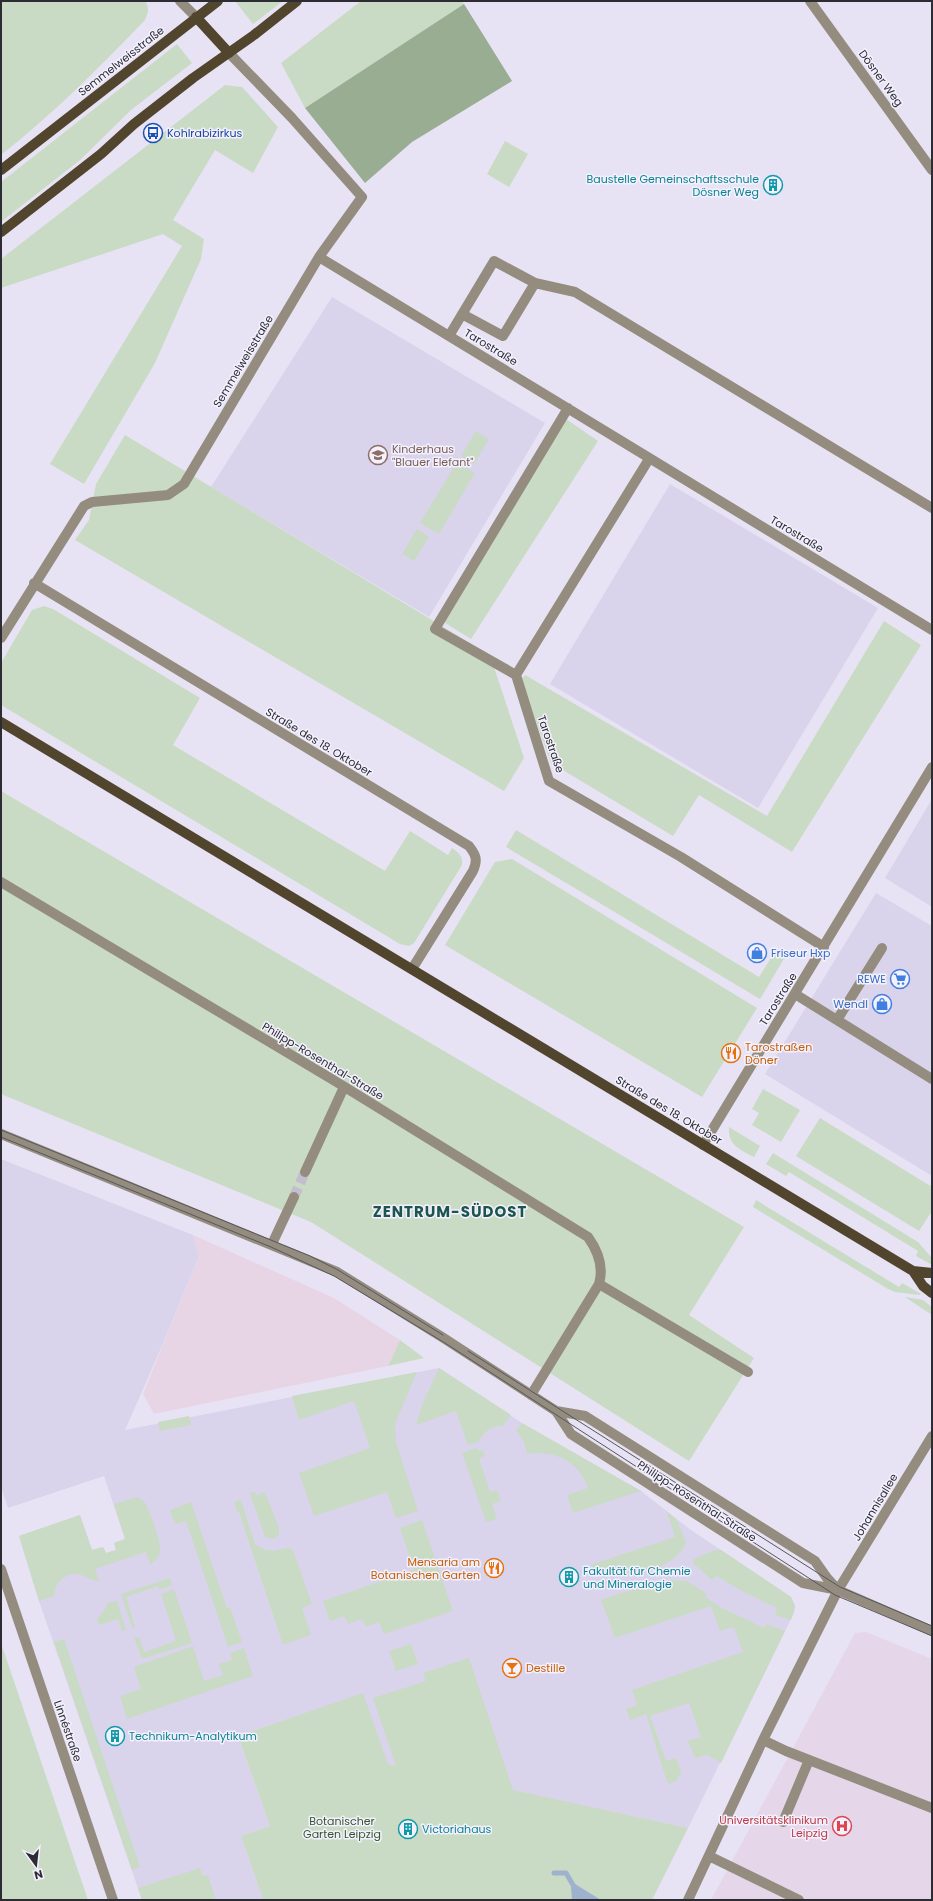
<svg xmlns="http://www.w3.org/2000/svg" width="933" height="1901" font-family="Poppins,sans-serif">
  <rect width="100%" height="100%" fill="#e7e3f4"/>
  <!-- built -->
  <path fill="#d9d4eb" d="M 332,297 L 545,423 L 429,617 L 211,487 Z
    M 670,484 L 878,608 L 758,808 L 550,684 Z
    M 932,799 L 932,907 L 885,878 Z
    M 876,893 L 932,926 L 932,1176 L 765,1074 Z
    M 1,1159 L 193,1235 L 199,1256 L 162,1346 L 125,1430 L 439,1368 L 522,1423 L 641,1491 L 691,1530 L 791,1597 L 795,1606 L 794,1613 L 688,1828 L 345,1755 L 336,1703 L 238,1736 L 270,1826 L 241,1836 L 263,1900 L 142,1900 L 39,1601 L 19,1536 L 80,1515 L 92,1550 L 103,1547 L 106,1553 L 116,1550 L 114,1543 L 125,1539 L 104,1476 L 8,1508 L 1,1487 Z"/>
  <!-- industrial -->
  <path fill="#e7d5e6" d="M 193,1235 L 334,1298 L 400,1340 L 388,1366 L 154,1414 L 143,1394 L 199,1256 Z"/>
  <!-- medical -->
  <path fill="#e5d6e9" d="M 866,1632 L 932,1659 L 932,1900 L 711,1900 L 855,1633 Z"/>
  <!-- green -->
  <path fill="#c9dbc4" d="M 1,1 L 145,1 C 150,8 148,13 145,20 C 99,68 53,114 1,155 Z
    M 235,1 L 283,1 L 253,24 Z
    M 361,1 L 462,1 L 464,4 L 305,108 L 281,63 Z
    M 177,44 L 192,63 L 131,110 L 80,160 L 1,222 L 1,182 Z
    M 225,85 L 242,87 L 278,127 L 253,173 L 215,150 L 173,220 L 204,239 L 201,259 L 155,363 L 84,484 L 50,464 L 182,246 L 163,234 L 1,288 L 1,259 Z
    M 505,141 L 528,154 L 509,187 L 487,174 Z
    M 566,419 L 598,441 L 471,639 L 442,621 Z
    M 476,431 L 489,439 L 474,464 L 461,456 Z
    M 125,435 L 490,655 L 524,758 L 504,791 L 75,540 L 89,520 L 96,484 Z
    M 457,462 L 475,473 L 439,534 L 420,523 Z
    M 417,529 L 429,537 L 414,561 L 402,554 Z
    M 44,606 L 53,609 L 200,698 L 173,745 L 385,871 L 410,831 L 448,855 L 452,848 C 459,853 463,856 462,865 L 414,943 L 409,946 L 400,944 L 1,705 L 1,663 L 32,610 Z
    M 884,621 L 921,645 L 792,852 L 699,795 L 673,836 L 551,763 L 521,680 L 525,675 L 767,816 Z
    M 1,791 L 744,1227 L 689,1315 L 754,1358 L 689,1461 L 311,1222 L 1,1094 Z
    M 516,830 L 759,977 L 776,950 L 785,957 L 760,999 L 506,847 Z
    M 512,859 L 757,1008 L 702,1097 L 445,945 L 495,862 Z
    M 763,1089 L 800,1110 L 781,1142 L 752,1125 L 759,1113 L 752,1109 Z
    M 820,1118 L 932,1187 L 932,1211 L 919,1231 L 796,1156 Z
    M 729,1127 L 760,1146 L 754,1157 C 740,1149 728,1146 729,1127 Z
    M 773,1153 L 918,1242 L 932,1258 L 932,1265 L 916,1256 L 918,1251 L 789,1172 L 786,1176 L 766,1164 Z
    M 756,1200 L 899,1287 L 902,1283 L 921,1294 L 920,1295 L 895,1292 L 888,1289 L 753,1207 Z
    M 905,1297 L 923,1300 L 932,1307 L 932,1315 Z
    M 400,1340 L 424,1358 L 388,1366 Z
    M 439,1368 L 511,1415 L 503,1426 C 491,1425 484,1432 478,1442 L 468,1445 L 456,1411 L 416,1425 L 422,1405 Z
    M 417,1372 L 395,1424 L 396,1442 L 418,1511 L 396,1518 L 387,1492 L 314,1516 L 299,1473 L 370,1448 L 354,1401 L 299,1420 L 292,1396 Z
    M 189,1416 L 191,1425 L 160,1431 L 158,1422 Z
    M 522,1423 L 641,1491 L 573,1513 L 567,1495 L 588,1488 C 580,1462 554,1449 527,1454 L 524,1442 L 516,1430 Z
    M 475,1448 L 484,1452 L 485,1456 L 479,1458 L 490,1492 L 497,1490 L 501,1501 L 492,1504 L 497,1519 L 486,1522 L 462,1453 Z
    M 253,1492 L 258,1495 L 265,1492 L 279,1528 L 279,1535 L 273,1539 L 265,1537 L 250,1493 Z
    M 137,1497 C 139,1498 142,1500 144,1502 C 150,1509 162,1544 160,1552 C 159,1558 155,1561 150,1564 L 146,1552 L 95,1569 L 99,1581 C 91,1581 85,1575 77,1574 C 65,1573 54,1584 54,1596 L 39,1601 L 19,1536 L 80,1515 L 92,1550 L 103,1547 L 106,1553 L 116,1550 L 114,1543 L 125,1539 L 114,1504 Z
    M 241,1500 L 255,1544 L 263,1549 L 274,1551 L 286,1548 L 293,1550 L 312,1604 L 302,1608 L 311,1635 L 283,1645 L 239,1512 L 237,1512 L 234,1502 Z
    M 191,1502 L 227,1608 L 230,1607 L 242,1642 L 228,1647 L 186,1521 L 175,1524 L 170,1510 Z
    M 667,1512 L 676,1519 L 686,1542 C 679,1567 627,1583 603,1573 C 598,1571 594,1568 590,1565 L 675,1537 Z
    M 422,1520 L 453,1611 L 384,1634 L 379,1622 L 366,1627 L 362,1619 L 348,1624 L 344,1616 L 330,1621 L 323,1601 L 414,1570 L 400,1528 Z
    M 715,1550 L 721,1550 L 791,1597 L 795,1606 L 791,1620 L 775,1615 L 777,1608 L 742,1591 L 716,1576 L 712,1580 L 693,1563 L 694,1559 Z
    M 170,1578 L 172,1585 L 159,1590 L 158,1586 L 126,1597 L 135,1627 L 132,1628 L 121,1594 Z
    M 671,1580 L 687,1581 L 707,1594 L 705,1597 L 722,1608 L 764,1628 L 766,1624 L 785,1631 L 721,1763 L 708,1755 L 695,1758 L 688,1741 L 701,1737 L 689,1703 L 650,1716 L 666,1761 L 676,1758 L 681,1772 L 677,1780 L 670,1784 L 667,1782 L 646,1714 L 630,1720 L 626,1709 L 637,1705 L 632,1690 L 743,1652 L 734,1627 L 720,1631 L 711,1606 L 615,1638 L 601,1600 L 618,1594 Z
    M 174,1589 L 192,1643 L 142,1659 L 134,1638 L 139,1637 L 144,1652 L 176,1641 L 161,1594 Z
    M 117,1601 L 126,1630 L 122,1631 L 118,1619 L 99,1625 L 97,1619 L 106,1608 L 107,1603 Z
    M 64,1639 L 140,1867 L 132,1870 L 54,1642 Z
    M 1,1643 L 88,1900 L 1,1900 Z
    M 411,1644 L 418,1664 L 396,1671 L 389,1651 Z
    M 193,1646 L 204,1681 L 223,1675 L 219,1664 L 232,1660 L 230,1653 L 244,1648 L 253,1676 L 127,1719 L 120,1696 L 141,1689 L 134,1667 Z
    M 469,1658 L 513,1790 L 688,1828 L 652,1900 L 263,1900 L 241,1836 L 270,1826 L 238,1736 L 363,1693 L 388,1764 L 396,1766 L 373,1698 L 426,1681 L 423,1673 Z
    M 200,1868 L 202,1875 L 208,1876 L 216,1900 L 142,1900 L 138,1888 Z"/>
  <!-- forest -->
  <path fill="#98ad91" d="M 464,4 L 512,81 L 412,142 L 365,183 L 305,108 Z"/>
  <!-- water -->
  <path fill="#9eb2cf" d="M 575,1884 L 601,1900 L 572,1900 L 571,1887 Z"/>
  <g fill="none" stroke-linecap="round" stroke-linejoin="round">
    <!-- stream -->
    <path stroke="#9eb2cf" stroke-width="5" d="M 554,1873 L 566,1873 L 573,1885"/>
    <!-- minor-tunnel -->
    <path stroke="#c2becd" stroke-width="10" stroke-dasharray="10 5" stroke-linecap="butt" d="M 294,1197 L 305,1172"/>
    <!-- minor -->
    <path stroke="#948d7f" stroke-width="10" d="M 180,1 L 196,17
      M 810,1 L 932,170
      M 319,257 L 932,630
      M 462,314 L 503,336 L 535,283
      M 449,336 L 494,261 L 535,283 L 575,292 L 932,508
      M 649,459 L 516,675 L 549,781 L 681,857 L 824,947
      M 34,583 L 469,846 C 476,855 478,860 473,871 L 412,969
      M 1,638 L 84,506 L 92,502 L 168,495 L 184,484 L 319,257 L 362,197 L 292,118 L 229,53
      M 516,675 L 435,629 L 568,408
      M 1,882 L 335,1081 L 588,1237 C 598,1251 604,1267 599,1284 L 531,1395
      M 795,994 L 932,1079
      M 837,1020 L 882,948
      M 1,1134 L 337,1272 L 442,1337 L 556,1411 L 585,1416 L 815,1561 L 827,1578 L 838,1590
      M 703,1145 L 932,767
      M 305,1172 L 344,1087
      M 272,1244 L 294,1197
      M 599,1284 L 748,1372
      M 556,1411 L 571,1434 L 803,1583 L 838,1590 L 932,1631
      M 1,1569 L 113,1900
      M 763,1740 L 786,1751 L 932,1808
      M 783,1822 L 809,1760
      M 709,1856 L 799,1900
      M 688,1900 L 763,1740 L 838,1590 L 932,1436"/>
    <!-- major -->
    <path stroke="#52452e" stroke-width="10" d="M 196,17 L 229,53
      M 1,170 L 218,1
      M 1,232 L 101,154 L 134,124 L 193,78 L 254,35 L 297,1
      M 1,722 L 913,1271 L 923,1286 L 932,1293
      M 913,1271 L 932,1273"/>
    <!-- tram -->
    <path stroke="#57565e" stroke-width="1" d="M 1,1130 L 310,1256 L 338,1270 L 443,1335
      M 1,1137 L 271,1247 L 334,1276 L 445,1343 L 835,1595 L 932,1636
      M 468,1351 L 840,1587 L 932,1626"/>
  </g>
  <!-- icons -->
  <defs>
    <symbol id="bus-ring" viewBox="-11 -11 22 22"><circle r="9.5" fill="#f4f1ff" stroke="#1a4fb4" stroke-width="1.5"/><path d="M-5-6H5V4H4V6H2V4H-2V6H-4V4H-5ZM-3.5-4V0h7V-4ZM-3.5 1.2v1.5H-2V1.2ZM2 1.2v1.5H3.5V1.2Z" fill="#1a4fb4"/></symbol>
    <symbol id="building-ring" viewBox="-11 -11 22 22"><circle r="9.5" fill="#f4f1ff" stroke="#0f9aa8" stroke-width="1.5"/><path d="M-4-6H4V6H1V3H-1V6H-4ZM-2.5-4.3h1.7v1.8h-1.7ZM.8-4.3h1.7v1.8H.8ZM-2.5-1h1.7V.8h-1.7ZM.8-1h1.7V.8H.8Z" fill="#0f9aa8"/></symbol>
    <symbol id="school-ring" viewBox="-11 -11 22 22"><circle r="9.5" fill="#f4f1ff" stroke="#8d6e63" stroke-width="1.5"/><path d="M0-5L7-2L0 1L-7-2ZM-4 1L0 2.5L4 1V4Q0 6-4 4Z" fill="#8d6e63"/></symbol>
    <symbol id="shop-ring" viewBox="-11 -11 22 22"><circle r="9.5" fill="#f4f1ff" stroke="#3f7fe0" stroke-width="1.5"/><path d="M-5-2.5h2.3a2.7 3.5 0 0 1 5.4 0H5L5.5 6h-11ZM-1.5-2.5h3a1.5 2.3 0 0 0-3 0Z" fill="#3f7fe0"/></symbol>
    <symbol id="supermarket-ring" viewBox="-11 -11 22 22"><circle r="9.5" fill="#f4f1ff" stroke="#3f7fe0" stroke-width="1.5"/><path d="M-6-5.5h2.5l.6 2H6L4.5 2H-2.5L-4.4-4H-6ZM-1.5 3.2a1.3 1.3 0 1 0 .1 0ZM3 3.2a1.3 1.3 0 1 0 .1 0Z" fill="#3f7fe0"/></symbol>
    <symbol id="restaurant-ring" viewBox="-11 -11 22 22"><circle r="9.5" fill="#f4f1ff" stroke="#e8710a" stroke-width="1.5"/><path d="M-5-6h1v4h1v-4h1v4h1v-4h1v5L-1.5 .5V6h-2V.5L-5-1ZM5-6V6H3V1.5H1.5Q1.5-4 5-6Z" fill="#e8710a"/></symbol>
    <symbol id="bar-ring" viewBox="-11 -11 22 22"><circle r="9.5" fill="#f4f1ff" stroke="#e8710a" stroke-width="1.5"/><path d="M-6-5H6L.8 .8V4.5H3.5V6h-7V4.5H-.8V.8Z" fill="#e8710a"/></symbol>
    <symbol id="hospital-ring" viewBox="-11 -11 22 22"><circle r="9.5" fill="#f4f1ff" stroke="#e0444e" stroke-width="1.5"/><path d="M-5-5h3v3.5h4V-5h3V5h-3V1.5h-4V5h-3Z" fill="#e0444e"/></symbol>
  </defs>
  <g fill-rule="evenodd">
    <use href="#bus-ring" x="142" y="122" width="22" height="22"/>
    <use href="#building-ring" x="762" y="174" width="22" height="22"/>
    <use href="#school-ring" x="367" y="444" width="22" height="22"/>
    <use href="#shop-ring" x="746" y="942" width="22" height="22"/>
    <use href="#supermarket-ring" x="889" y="968" width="22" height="22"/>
    <use href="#shop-ring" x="871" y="993" width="22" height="22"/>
    <use href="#restaurant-ring" x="720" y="1042" width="22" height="22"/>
    <use href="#restaurant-ring" x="483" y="1557" width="22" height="22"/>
    <use href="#building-ring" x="558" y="1566" width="22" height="22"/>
    <use href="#bar-ring" x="501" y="1657" width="22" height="22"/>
    <use href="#building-ring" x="104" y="1725" width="22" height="22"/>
    <use href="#hospital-ring" x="831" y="1815" width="22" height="22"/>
    <use href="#building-ring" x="397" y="1818" width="22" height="22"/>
  </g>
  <g text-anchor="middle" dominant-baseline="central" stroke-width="3" stroke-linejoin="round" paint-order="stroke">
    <!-- street labels -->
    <g font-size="11" fill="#2d2c32" stroke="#f4f1ff">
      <text transform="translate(121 61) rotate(-38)">Semmelweisstraße</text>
      <text transform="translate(881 78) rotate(54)">Dösner Weg</text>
      <text transform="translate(491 347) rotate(31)">Tarostraße</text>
      <text transform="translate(243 361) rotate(-59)">Semmelweisstraße</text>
      <text transform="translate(797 534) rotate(31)">Tarostraße</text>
      <text transform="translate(319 742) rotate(31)">Straße des 18. Oktober</text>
      <text transform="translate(551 744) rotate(71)">Tarostraße</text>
      <text transform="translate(778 999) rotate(-58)">Tarostraße</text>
      <text transform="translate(323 1061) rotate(31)">Philipp-Rosenthal-Straße</text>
      <text transform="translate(669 1110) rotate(31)">Straße des 18. Oktober</text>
      <text transform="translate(697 1501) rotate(33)">Philipp-Rosenthal-Straße</text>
      <text transform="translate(875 1507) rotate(-59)">Johannisallee</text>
      <text transform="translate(68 1731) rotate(71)">Linnéstraße</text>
    </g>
    <!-- transit labels -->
    <g font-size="11" fill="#164399" stroke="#f4f1ff" text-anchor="start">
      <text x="167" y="133">Kohlrabizirkus</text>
    </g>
    <!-- culture labels -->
    <g font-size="11" fill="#0d838f" stroke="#f4f1ff" text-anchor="start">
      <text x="759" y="179" text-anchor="end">Baustelle Gemeinschaftsschule<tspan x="759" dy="13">Dösner Weg</tspan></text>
      <text x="583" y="1571">Fakultät für Chemie<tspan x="583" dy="13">und Mineralogie</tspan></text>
      <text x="129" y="1736">Technikum-Analytikum</text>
      <text x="422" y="1829">Victoriahaus</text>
    </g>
    <!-- education labels -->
    <g font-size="11" fill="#785e54" stroke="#f4f1ff" text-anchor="start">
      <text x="392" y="449">Kinderhaus<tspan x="392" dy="13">"Blauer Elefant"</tspan></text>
    </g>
    <!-- shop labels -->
    <g font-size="11" fill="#366cbe" stroke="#f4f1ff" text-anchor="end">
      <text x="771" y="953" text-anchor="start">Friseur Hxp</text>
      <text x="886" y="979">REWE</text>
      <text x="868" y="1004">Wendl</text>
    </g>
    <!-- food labels -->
    <g font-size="11" fill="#c56008" stroke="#f4f1ff" text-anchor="start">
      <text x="745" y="1047">Tarostraßen<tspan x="745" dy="13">Döner</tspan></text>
      <text x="480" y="1562" text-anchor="end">Mensaria am<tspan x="480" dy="13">Botanischen Garten</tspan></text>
      <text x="526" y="1668">Destille</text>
    </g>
    <!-- health labels -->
    <g font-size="11" fill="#be3a42" stroke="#f4f1ff" text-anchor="end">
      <text x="828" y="1820">Universitätsklinikum<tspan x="828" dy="13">Leipzig</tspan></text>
    </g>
    <!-- park labels -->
    <g font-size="11" fill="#35552a" stroke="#f4f1ff">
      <text x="342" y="1821">Botanischer<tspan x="342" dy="13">Garten Leipzig</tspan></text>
    </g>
    <!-- district labels -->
    <g font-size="15" font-weight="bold" letter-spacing="1" fill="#1b554e" stroke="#f4f1ff">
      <text x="450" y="1211">ZENTRUM-SÜDOST</text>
    </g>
  </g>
  <!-- border -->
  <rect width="933" height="1901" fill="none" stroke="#2d2c32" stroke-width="4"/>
  <!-- north arrow -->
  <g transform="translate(36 1865) rotate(165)" stroke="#f4f1ff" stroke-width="3" paint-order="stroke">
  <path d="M0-3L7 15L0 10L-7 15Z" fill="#2d2c32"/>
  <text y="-6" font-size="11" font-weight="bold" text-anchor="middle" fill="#2d2c32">N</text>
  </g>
</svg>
